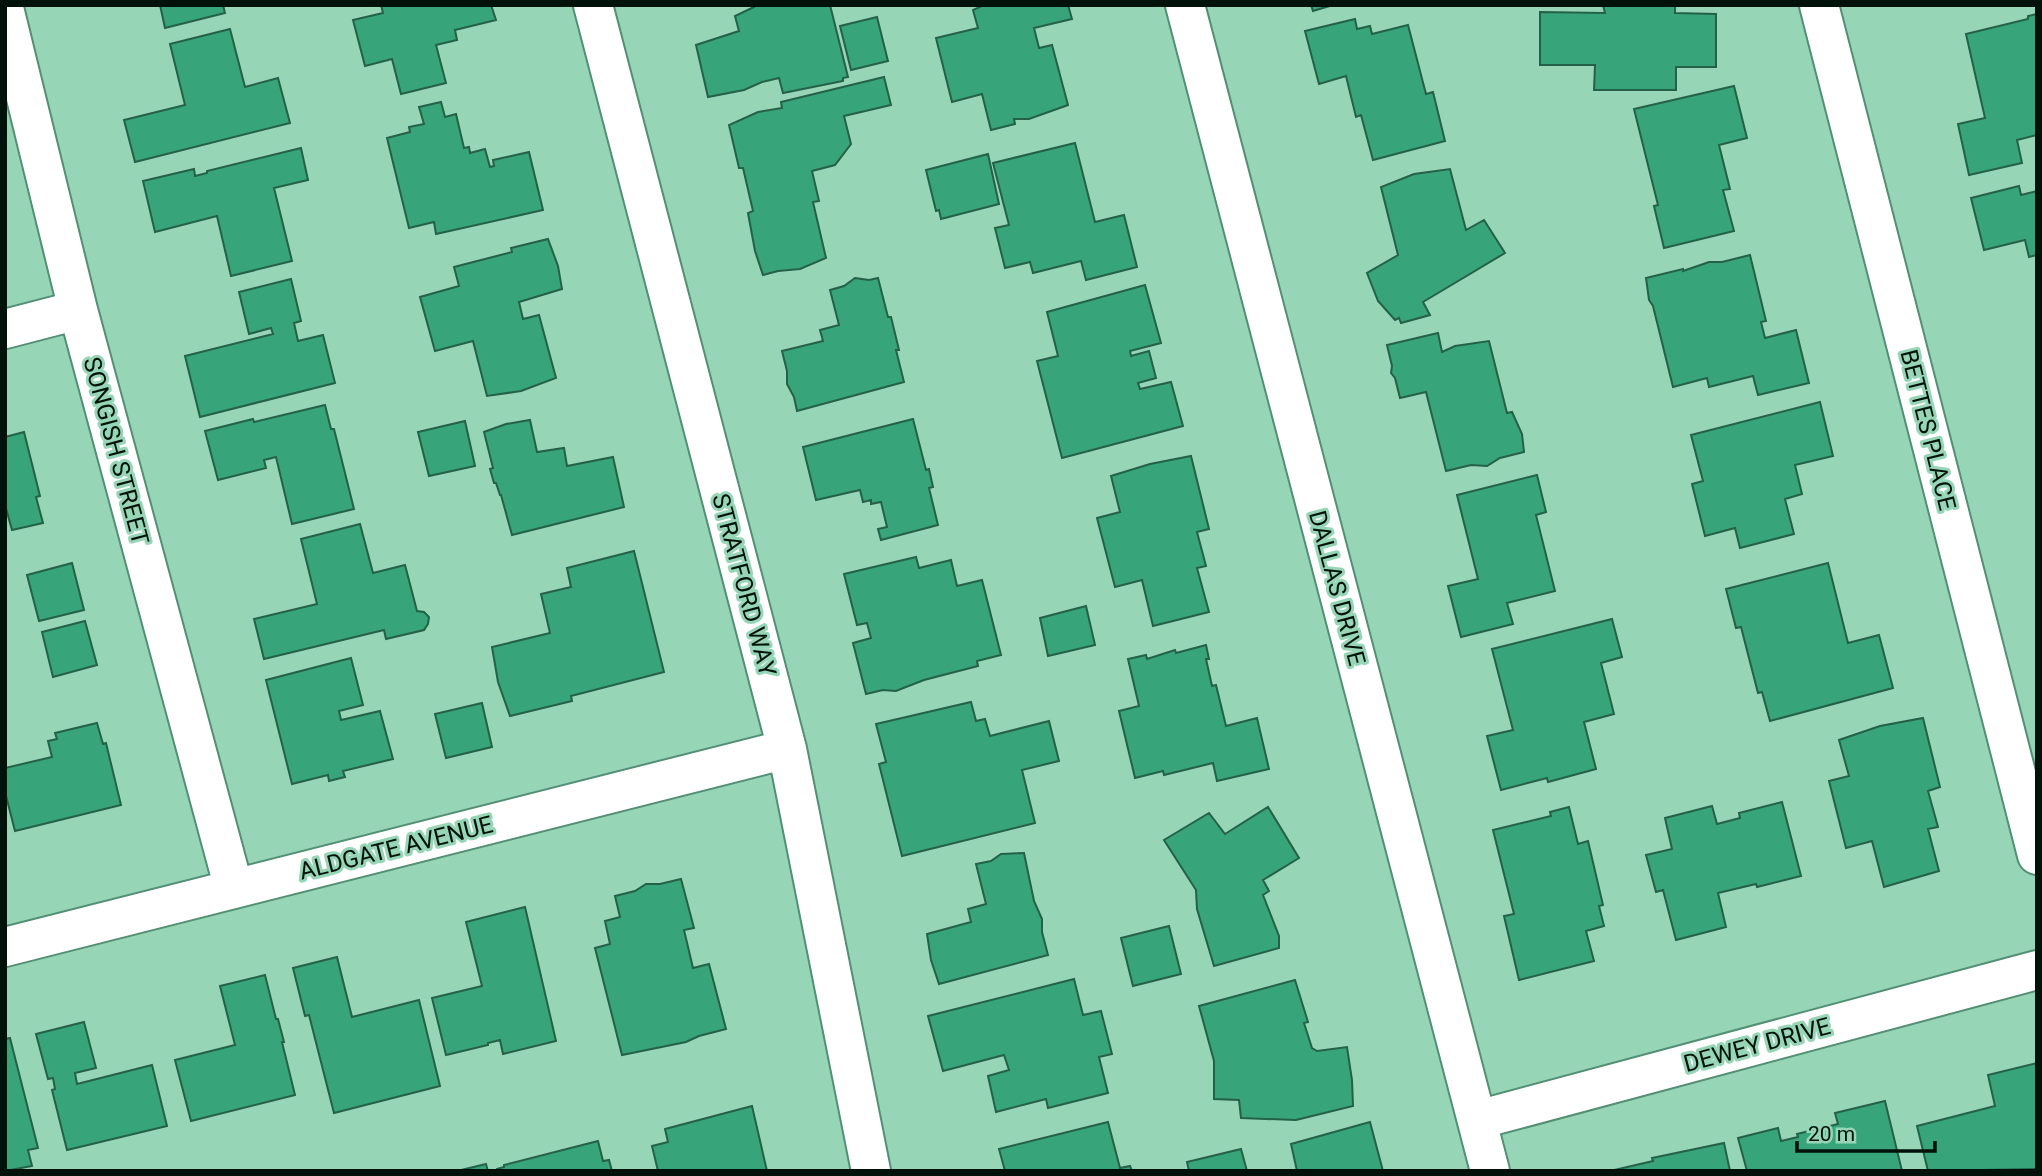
<svg xmlns="http://www.w3.org/2000/svg" width="2042" height="1176" font-family="Roboto,sans-serif">
  <rect width="100%" height="100%" fill="#97d5b7"/>
  <!-- building -->
  <path fill="#37a479" stroke="#246148" stroke-width="2" d="M 160,5 L 223,5 L 225,13 L 165,28 Z
    M 381,5 L 491,5 L 496,20 L 455,30 L 457,40 L 436,45 L 446,83 L 401,94 L 392,59 L 365,66 L 353,20 L 383,13 Z
    M 753,5 L 830,5 L 848,77 L 843,78 L 843,81 L 783,93 L 779,78 L 762,82 L 744,90 L 708,97 L 696,45 L 739,31 L 735,16 L 754,7 Z
    M 984,5 L 1068,5 L 1072,19 L 1034,28 L 1039,48 L 1052,45 L 1068,105 L 1029,119 L 1014,119 L 1015,124 L 991,130 L 982,94 L 952,102 L 936,38 L 978,28 L 973,10 Z
    M 1311,5 L 1333,5 L 1313,11 Z
    M 1603,5 L 1675,5 L 1675,13 L 1716,14 L 1716,67 L 1676,67 L 1676,90 L 1594,90 L 1595,65 L 1540,65 L 1540,12 L 1605,13 Z
    M 2037,14 L 2037,135 L 2017,140 L 2022,163 L 1969,175 L 1958,124 L 1985,118 L 1966,34 L 2028,19 L 2028,16 Z
    M 877,17 L 888,61 L 851,70 L 840,26 Z
    M 1355,19 L 1357,29 L 1370,26 L 1372,34 L 1408,25 L 1426,94 L 1433,92 L 1445,141 L 1373,160 L 1361,115 L 1356,117 L 1346,76 L 1319,84 L 1305,31 Z
    M 230,29 L 245,87 L 278,78 L 290,123 L 135,162 L 124,120 L 185,105 L 170,44 Z
    M 884,77 L 891,105 L 844,116 L 851,144 L 835,165 L 812,171 L 819,201 L 813,202 L 826,258 L 800,269 L 778,271 L 763,275 L 755,251 L 748,213 L 753,211 L 743,168 L 739,168 L 729,125 L 758,112 L 782,108 L 781,102 Z
    M 1734,86 L 1747,138 L 1719,145 L 1730,189 L 1723,190 L 1734,231 L 1664,248 L 1654,206 L 1658,205 L 1634,109 Z
    M 441,102 L 445,117 L 456,114 L 464,148 L 469,147 L 470,153 L 485,149 L 490,167 L 494,166 L 493,160 L 529,152 L 543,210 L 436,234 L 434,222 L 409,228 L 387,138 L 410,132 L 409,127 L 424,124 L 419,107 Z
    M 1075,143 L 1095,222 L 1124,215 L 1137,267 L 1086,280 L 1081,261 L 1033,273 L 1030,262 L 1005,268 L 995,228 L 1009,225 L 993,163 Z
    M 301,148 L 308,180 L 274,188 L 292,261 L 231,276 L 217,216 L 155,232 L 143,181 L 194,169 L 195,176 L 207,173 L 207,171 Z
    M 988,154 L 999,204 L 941,219 L 939,210 L 936,211 L 926,170 Z
    M 1450,169 L 1466,230 L 1484,220 L 1505,253 L 1423,302 L 1430,315 L 1401,323 L 1399,318 L 1395,320 L 1378,301 L 1367,273 L 1398,255 L 1381,187 L 1414,174 Z
    M 2019,186 L 2021,195 L 2037,191 L 2037,255 L 2029,257 L 2025,240 L 1984,250 L 1971,198 Z
    M 548,239 L 558,266 L 562,289 L 519,302 L 523,319 L 539,315 L 556,378 L 521,391 L 487,396 L 473,341 L 435,351 L 420,297 L 459,286 L 454,267 L 512,252 L 511,248 Z
    M 1750,255 L 1766,321 L 1761,322 L 1765,338 L 1796,330 L 1809,383 L 1758,395 L 1753,376 L 1709,387 L 1707,378 L 1673,387 L 1653,306 L 1649,300 L 1646,278 L 1683,269 L 1683,271 L 1709,262 L 1722,262 Z
    M 855,278 L 869,280 L 878,278 L 888,317 L 891,317 L 899,350 L 896,350 L 904,382 L 797,411 L 794,397 L 787,384 L 787,371 L 782,351 L 823,341 L 820,330 L 839,325 L 830,290 L 844,286 Z
    M 291,279 L 301,321 L 294,323 L 298,341 L 323,335 L 335,383 L 200,417 L 185,356 L 273,334 L 271,328 L 249,334 L 239,292 Z
    M 1145,285 L 1161,343 L 1130,351 L 1131,356 L 1149,351 L 1156,378 L 1138,383 L 1140,389 L 1171,382 L 1183,426 L 1062,458 L 1037,361 L 1058,356 L 1047,312 Z
    M 1438,333 L 1442,352 L 1455,346 L 1489,341 L 1507,413 L 1512,412 L 1522,434 L 1524,452 L 1500,458 L 1487,466 L 1471,465 L 1446,471 L 1426,392 L 1400,398 L 1395,378 L 1391,373 L 1392,366 L 1387,345 Z
    M 1820,402 L 1833,456 L 1795,465 L 1802,494 L 1785,499 L 1794,534 L 1740,548 L 1735,528 L 1705,536 L 1692,484 L 1703,481 L 1691,435 Z
    M 325,405 L 331,429 L 334,429 L 354,509 L 292,524 L 276,457 L 264,460 L 266,468 L 218,480 L 205,431 L 253,419 L 254,422 Z
    M 913,419 L 926,470 L 929,469 L 933,487 L 929,488 L 938,525 L 881,540 L 878,529 L 887,527 L 881,502 L 871,504 L 871,500 L 863,502 L 860,490 L 816,500 L 803,447 Z
    M 530,420 L 537,452 L 564,448 L 567,466 L 613,457 L 624,507 L 512,535 L 501,495 L 500,495 L 496,483 L 494,483 L 490,469 L 493,468 L 484,432 L 506,424 Z
    M 465,421 L 475,466 L 429,476 L 418,432 Z
    M 24,432 L 40,496 L 36,497 L 43,523 L 12,530 L 5,505 L 5,437 Z
    M 1191,456 L 1209,529 L 1197,532 L 1206,566 L 1197,568 L 1209,612 L 1153,626 L 1142,580 L 1115,587 L 1097,518 L 1120,512 L 1111,476 L 1150,464 Z
    M 1537,475 L 1546,512 L 1536,515 L 1555,591 L 1507,603 L 1513,624 L 1461,637 L 1448,586 L 1478,579 L 1457,495 Z
    M 360,524 L 373,573 L 405,565 L 417,611 L 424,612 L 429,617 L 428,624 L 424,630 L 386,639 L 384,630 L 264,659 L 254,619 L 317,604 L 301,539 Z
    M 634,551 L 664,672 L 571,696 L 572,701 L 510,716 L 498,682 L 492,647 L 550,633 L 541,594 L 571,587 L 567,568 Z
    M 916,557 L 919,568 L 951,560 L 957,586 L 982,580 L 1001,655 L 977,661 L 978,666 L 924,680 L 896,691 L 883,690 L 866,694 L 853,643 L 871,638 L 867,623 L 857,625 L 844,574 Z
    M 72,563 L 84,610 L 39,621 L 27,575 Z
    M 1828,563 L 1848,643 L 1879,635 L 1893,688 L 1770,721 L 1762,692 L 1758,693 L 1741,627 L 1736,628 L 1726,589 Z
    M 1086,606 L 1095,645 L 1048,656 L 1040,618 Z
    M 1612,619 L 1622,657 L 1601,663 L 1614,714 L 1584,722 L 1596,769 L 1548,782 L 1547,778 L 1501,790 L 1487,736 L 1513,730 L 1492,649 Z
    M 85,621 L 97,665 L 53,677 L 42,632 Z
    M 1206,645 L 1209,659 L 1206,659 L 1212,686 L 1216,685 L 1226,726 L 1257,718 L 1269,769 L 1217,781 L 1213,763 L 1164,775 L 1163,771 L 1135,778 L 1119,711 L 1139,706 L 1128,659 L 1146,655 L 1147,659 L 1175,650 L 1176,653 Z
    M 351,658 L 363,705 L 339,711 L 341,720 L 380,711 L 393,759 L 343,771 L 345,777 L 329,781 L 328,775 L 292,784 L 266,680 Z
    M 971,702 L 976,721 L 985,719 L 990,736 L 1049,721 L 1059,761 L 1022,770 L 1035,823 L 902,856 L 879,764 L 886,762 L 876,724 Z
    M 482,703 L 492,747 L 446,758 L 435,714 Z
    M 1923,718 L 1940,787 L 1928,791 L 1938,827 L 1928,829 L 1939,871 L 1884,887 L 1872,841 L 1846,848 L 1829,781 L 1849,776 L 1839,740 L 1880,726 Z
    M 97,723 L 103,744 L 106,743 L 121,805 L 15,831 L 5,792 L 5,768 L 52,757 L 48,741 L 57,739 L 55,733 Z
    M 1782,802 L 1801,876 L 1757,887 L 1756,884 L 1718,893 L 1726,927 L 1676,940 L 1663,890 L 1656,892 L 1646,855 L 1672,849 L 1665,818 L 1712,806 L 1717,824 L 1740,818 L 1739,813 Z
    M 1268,807 L 1299,858 L 1263,880 L 1269,891 L 1263,895 L 1279,936 L 1279,948 L 1214,966 L 1197,909 L 1196,890 L 1164,840 L 1209,813 L 1225,834 Z
    M 1569,807 L 1578,844 L 1588,841 L 1603,905 L 1599,906 L 1604,926 L 1586,931 L 1594,961 L 1519,980 L 1504,916 L 1514,914 L 1493,830 L 1551,816 L 1550,812 Z
    M 1024,853 L 1034,901 L 1042,919 L 1042,932 L 1048,955 L 939,984 L 931,960 L 927,934 L 971,922 L 968,909 L 986,904 L 976,864 L 991,861 L 1001,854 Z
    M 681,879 L 694,928 L 684,930 L 693,968 L 709,964 L 726,1029 L 699,1036 L 686,1042 L 622,1055 L 595,948 L 610,944 L 605,921 L 620,917 L 615,896 L 635,891 L 646,884 L 660,884 Z
    M 525,907 L 556,1041 L 503,1054 L 500,1040 L 488,1043 L 488,1045 L 446,1055 L 432,998 L 482,986 L 466,922 Z
    M 1169,926 L 1181,974 L 1133,986 L 1121,938 Z
    M 337,957 L 352,1017 L 419,1000 L 440,1086 L 334,1113 L 309,1015 L 305,1016 L 293,968 Z
    M 265,975 L 276,1019 L 278,1019 L 284,1042 L 282,1042 L 295,1095 L 191,1121 L 175,1060 L 235,1045 L 220,986 Z
    M 1074,979 L 1083,1015 L 1101,1011 L 1112,1054 L 1099,1057 L 1108,1093 L 1048,1108 L 1046,1099 L 996,1112 L 988,1076 L 1009,1070 L 1004,1055 L 943,1071 L 928,1016 Z
    M 1295,980 L 1308,1022 L 1304,1023 L 1312,1048 L 1317,1051 L 1347,1047 L 1352,1080 L 1353,1106 L 1296,1120 L 1241,1118 L 1239,1100 L 1214,1099 L 1214,1061 L 1199,1006 Z
    M 84,1022 L 96,1068 L 75,1073 L 77,1084 L 152,1065 L 167,1126 L 67,1150 L 52,1090 L 55,1089 L 53,1078 L 48,1079 L 36,1034 Z
    M 10,1038 L 38,1148 L 28,1150 L 32,1166 L 5,1171 L 5,1039 Z
    M 2037,1063 L 2037,1169 L 1928,1171 L 1917,1126 L 1995,1106 L 1988,1075 Z
    M 1885,1101 L 1902,1171 L 1747,1171 L 1738,1138 L 1778,1128 L 1781,1141 L 1798,1137 L 1797,1134 L 1838,1124 L 1835,1113 Z
    M 752,1106 L 767,1171 L 658,1171 L 652,1146 L 668,1142 L 665,1129 Z
    M 1108,1122 L 1120,1168 L 1130,1166 L 1132,1171 L 1005,1171 L 999,1149 Z
    M 1370,1122 L 1383,1171 L 1297,1171 L 1291,1144 Z
    M 598,1141 L 603,1161 L 609,1160 L 612,1171 L 497,1171 L 497,1169 L 504,1167 L 504,1165 Z
    M 1724,1143 L 1730,1171 L 1610,1171 L 1653,1161 L 1652,1158 Z
    M 1241,1149 L 1247,1171 L 1189,1171 L 1187,1162 Z
    M 486,1164 L 488,1171 L 457,1171 Z"/>
  <g fill="none" stroke-linecap="round" stroke-linejoin="round">
    <defs>
      <path id="minor" d="M 593,5 L 787,749 L 871,1171
        M 1185,5 L 1490,1171
        M 1819,5 L 2037,855
        M 5,12 L 78,310 L 234,889
        M 5,329 L 78,310
        M 5,947 L 787,749
        M 1477,1120 L 2037,970"/>
    </defs>
    <!-- minor casing -->
    <use href="#minor" stroke="#538f74" stroke-width="42"/>
    <!-- minor -->
    <use href="#minor" stroke="#fff" stroke-width="38"/>
  </g>
  <g text-anchor="middle" dominant-baseline="central" stroke-width="6" stroke-linejoin="round" paint-order="stroke">
    <!-- street labels -->
    <g font-size="24" fill="#001209" stroke="#97d5b7">
      <text transform="translate(1928 430) rotate(76)">BETTES PLACE</text>
      <text transform="translate(116 451) rotate(75)">SONGISH STREET</text>
      <text transform="translate(744 585) rotate(75)">STRATFORD WAY</text>
      <text transform="translate(1337 588) rotate(75)">DALLAS DRIVE</text>
      <text transform="translate(396 848) rotate(-14)">ALDGATE AVENUE</text>
      <text transform="translate(1757 1045) rotate(-15)">DEWEY DRIVE</text>
    </g>
  </g>
  <!-- border -->
  <rect width="2042" height="1176" fill="none" stroke="#001209" stroke-width="14"/>
  <!-- scale -->
  <path d="M1797 1141v10h138v-10" fill="none" stroke="#001209" stroke-width="3.5"/>
  <text x="1808" y="1141" font-size="21" fill="#001209" stroke="#97d5b7" stroke-width="5" paint-order="stroke">20 m</text>
</svg>
